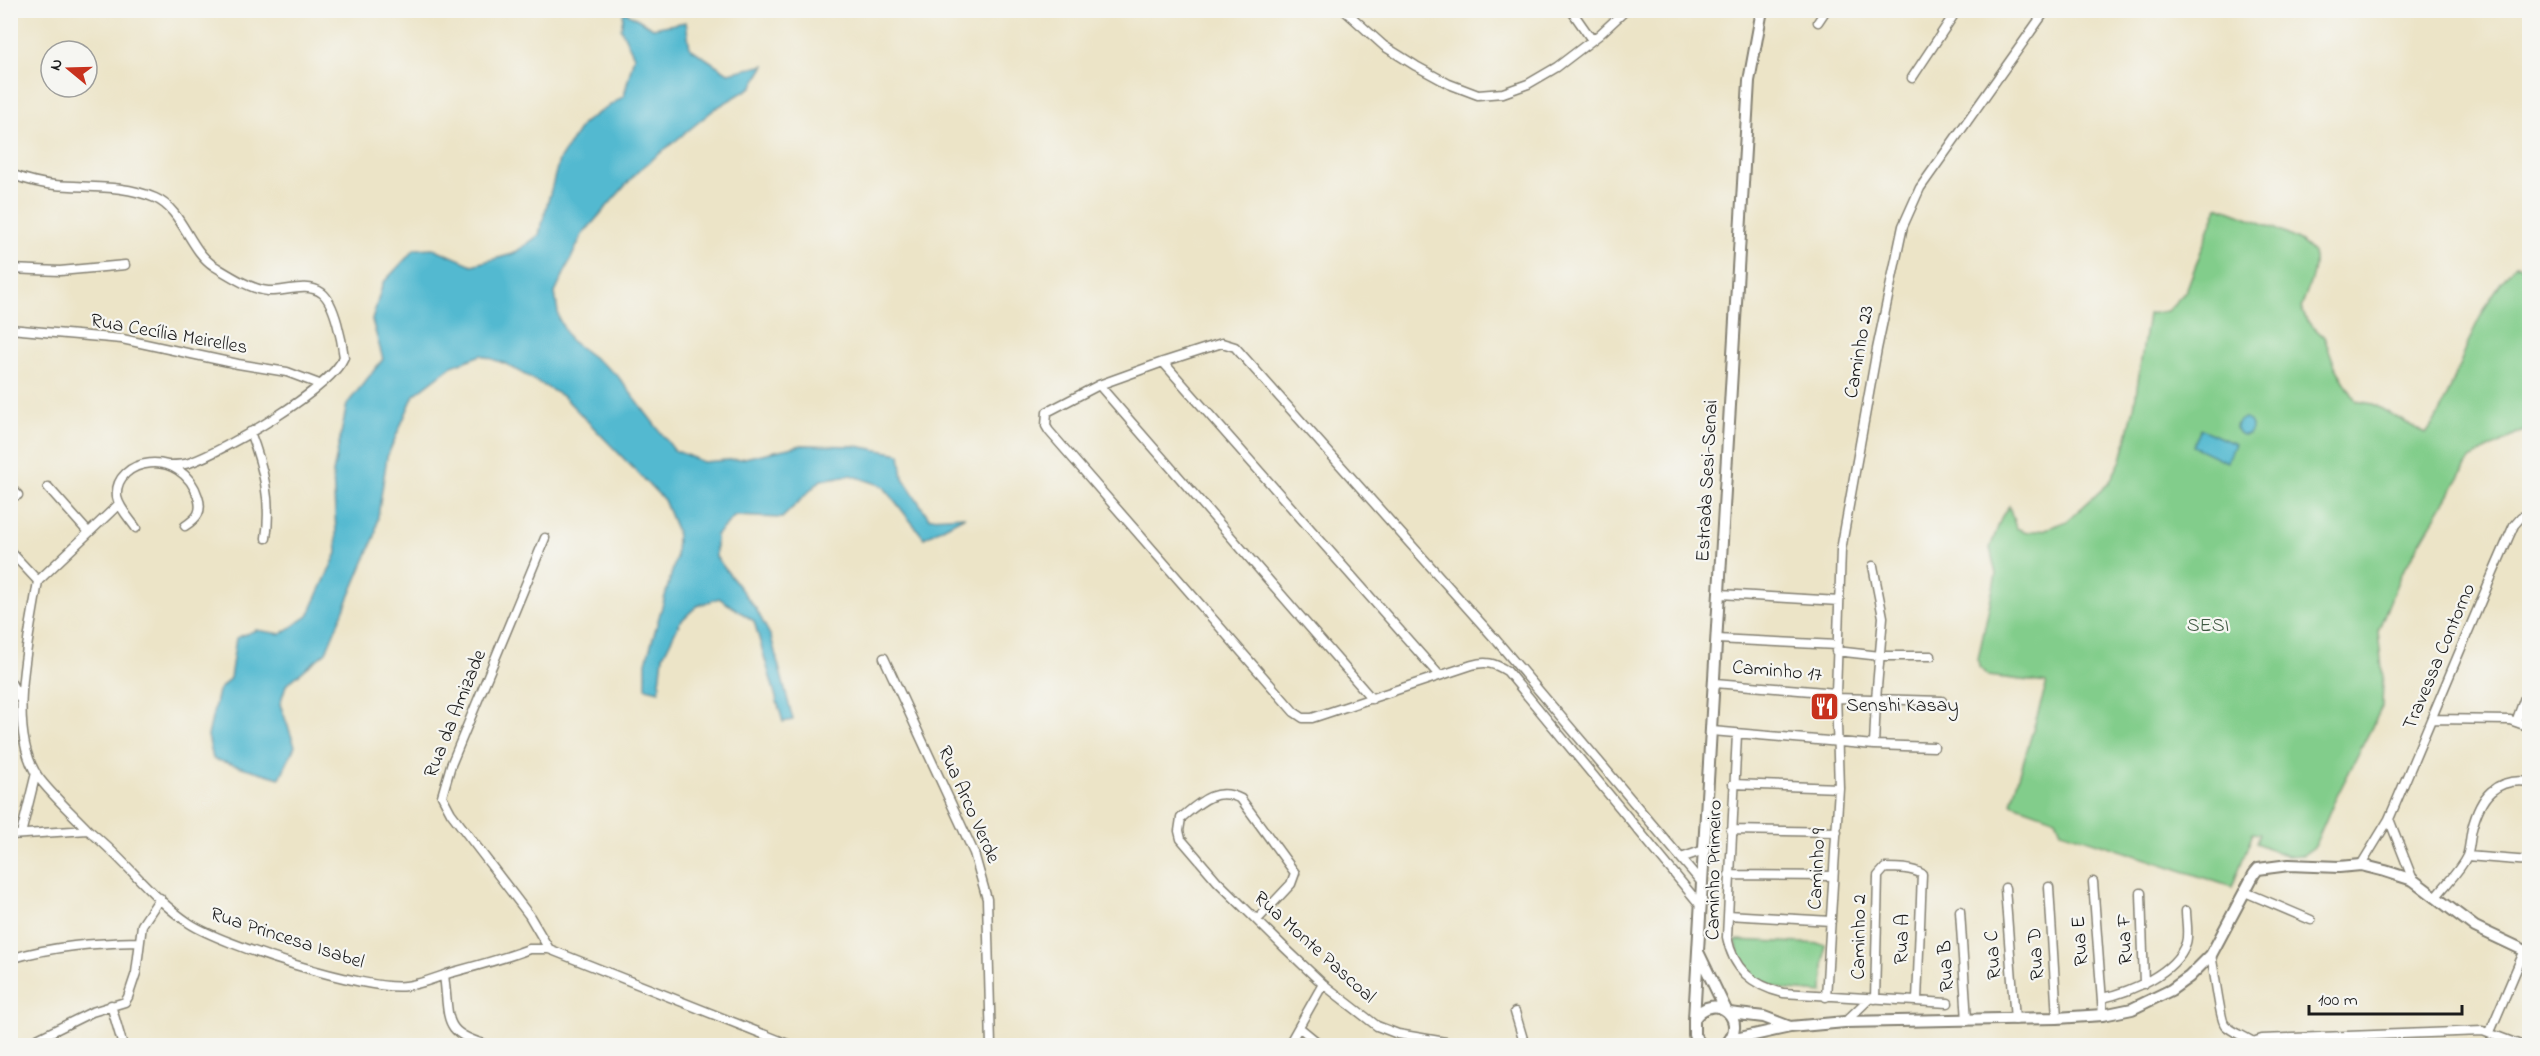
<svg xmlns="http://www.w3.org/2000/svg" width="2540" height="1056" font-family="'Indie Flower',sans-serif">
  <rect width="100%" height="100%" fill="#f6f6f2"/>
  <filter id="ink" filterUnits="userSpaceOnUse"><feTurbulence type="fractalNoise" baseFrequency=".0167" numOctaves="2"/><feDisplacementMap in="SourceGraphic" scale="12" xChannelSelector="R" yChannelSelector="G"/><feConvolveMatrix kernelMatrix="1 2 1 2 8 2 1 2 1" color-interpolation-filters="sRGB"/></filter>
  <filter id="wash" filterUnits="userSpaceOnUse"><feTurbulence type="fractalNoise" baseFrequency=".008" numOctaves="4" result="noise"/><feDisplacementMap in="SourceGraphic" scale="24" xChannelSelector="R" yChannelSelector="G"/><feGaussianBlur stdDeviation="1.35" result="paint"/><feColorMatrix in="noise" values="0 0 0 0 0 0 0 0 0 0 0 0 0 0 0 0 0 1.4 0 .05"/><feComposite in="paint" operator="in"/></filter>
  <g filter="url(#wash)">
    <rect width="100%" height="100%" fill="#ece4c7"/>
    <!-- green -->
    <path fill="#82cd8b" stroke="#4f7454" stroke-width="1.5" d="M 2218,206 C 2236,213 2308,238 2313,254 C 2318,270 2306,292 2301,308 L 2307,321 L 2324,337 L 2335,366 L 2356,401 L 2373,404 L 2426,434 C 2444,410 2453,381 2464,353 C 2475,324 2494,288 2515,265 L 2529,267 L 2529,428 L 2470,459 L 2400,576 L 2378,631 L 2383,679 L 2382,707 L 2332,806 L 2314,847 L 2303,855 L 2287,856 L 2256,843 L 2260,834 L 2253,833 L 2232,887 L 2061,831 L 2056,819 L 2011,803 L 2047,683 L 1988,676 L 1979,667 L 1978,659 L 1996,574 L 1990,548 L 2002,516 L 2009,506 L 2016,528 L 2027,532 L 2043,530 L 2067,521 L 2109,483 L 2121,460 L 2134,408 L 2148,314 L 2167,311 L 2186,291 Z
      M 1735,940 L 1825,944 L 1823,993 C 1776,988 1748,993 1735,940 Z"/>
    <!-- water -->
    <path fill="#52b9d0" stroke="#376a76" stroke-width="1.5" d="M 624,11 L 653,28 L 686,22 L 690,48 L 728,73 L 765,65 L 752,87 L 716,108 L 638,171 L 582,235 L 555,293 L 559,319 L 570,340 L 617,375 L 674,450 L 703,462 L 740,459 L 802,445 L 856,446 L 900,454 L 903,478 L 929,518 L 965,516 L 924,538 L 883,486 L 851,475 L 821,480 L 782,518 L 735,516 L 716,535 L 716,557 L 756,609 L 771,637 L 793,720 L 783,722 L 754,621 L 719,598 L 697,606 L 680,622 L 663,656 L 659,691 L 646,688 L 646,662 L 676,558 L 677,532 L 664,500 L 564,397 L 506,364 L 481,355 L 452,366 L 414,395 L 387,457 L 375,536 L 326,652 L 286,685 L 280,704 L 295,746 L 280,778 L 213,759 L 208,736 L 218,691 L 230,678 L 236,638 L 256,630 L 281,634 L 308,616 L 337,553 L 333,473 L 347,404 L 383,359 L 372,320 L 383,283 L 415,249 L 433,248 L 472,265 L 513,254 L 539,235 L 559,160 L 583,123 L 624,96 L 634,56 L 621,29 Z
      M2236 427a8 8 0 1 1 16 0a8 8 0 1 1-16 0Z
      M 2201,429 L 2235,444 L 2227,462 L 2193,446 Z"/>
  </g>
  <g filter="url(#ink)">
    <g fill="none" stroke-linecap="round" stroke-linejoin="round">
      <defs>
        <path id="minor" d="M 1344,10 L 1384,46 L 1416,66 L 1449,84 L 1478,95 L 1503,93 L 1528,84 L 1557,67 L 1599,35 L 1626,10
          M 1571,10 L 1592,40
          M 1818,22 L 1826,10
          M 1912,78 L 1957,10
          M 10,174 C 24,179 40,184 55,185 C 88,188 123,184 155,198 C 183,210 189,250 214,266 C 229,275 250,289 268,291 C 285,292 307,282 322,293 C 335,303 342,342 344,357 C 330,390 224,451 189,463 C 183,465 177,465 170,465
          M 10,269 L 60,271 L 125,265
          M 10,329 L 122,339 L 238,364 L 287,372 L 319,384
          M 1163,362 L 1439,675
          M 1099,385 L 1372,699
          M 250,432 C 263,466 272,501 266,538
          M 10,487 L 18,495
          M 48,487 L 88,532
          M 136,528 C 130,519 119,508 117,497 C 113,458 182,446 198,497 C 203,512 197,518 185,526
          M 545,538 L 451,765 L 442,796 L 451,813 L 529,915 L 549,949
          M 10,551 L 38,581
          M 1873,566 L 1883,617 L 1876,699 L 1874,745
          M 38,581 C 30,635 7,723 35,772 C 44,788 74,815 88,830
          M 38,581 L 119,504
          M 1720,594 L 1839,601
          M 1717,639 L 1837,645
          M 1836,651 L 1880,656 L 1931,656
          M 884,658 L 974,853 L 987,899 L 991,1046
          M 10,681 L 20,699
          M 1715,683 L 1836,693
          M 1836,698 L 1942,701
          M 2432,719 L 2510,720 L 2530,727
          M 2516,722 L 2530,684
          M 1712,731 L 1874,745 L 1934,747
          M 1737,734 L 1727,937 C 1733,969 1752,985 1783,993 L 1948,1003
          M 1733,784 L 1839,788
          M 2389,819 C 2431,721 2471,622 2514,525 L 2521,517 L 2530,517
          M 1731,830 L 1837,832
          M 21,834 L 36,773
          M 10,835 L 88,830 C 124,858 151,898 189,923 C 222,945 368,992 406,986 C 421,984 436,978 450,973 C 476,966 503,959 529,949 L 549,949 L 793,1046
          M 2467,856 L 2530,861
          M 1681,858 L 1704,850
          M 2361,865 L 2389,819 L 2413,880
          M 1729,875 L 1833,876
          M 2093,882 L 2103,1015
          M 2049,887 L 2057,1018
          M 2005,888 L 2015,1020
          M 2245,892 L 2311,920
          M 2141,893 L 2144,984
          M 2436,897 C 2445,885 2460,871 2467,856 C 2470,848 2470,837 2472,829 C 2480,797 2495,777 2530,782
          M 1701,906 L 1507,671 C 1494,663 1486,661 1472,665 L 1312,718 L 1303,718 L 1294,712 L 1049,431 L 1046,426 L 1047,412 L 1099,385 L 1163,362 L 1222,343 L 1235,347 L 1496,640 L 1702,883
          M 1960,911 L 1967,1021
          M 1728,915 L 1831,921
          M 1257,920 L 1291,884 L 1295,873 L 1241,799 C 1216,786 1200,802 1181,818 L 1179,831 L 1181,839 L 1217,881 L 1286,949 L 1323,984 L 1377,1026 L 1398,1034 L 1469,1046
          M 2211,955 C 2214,967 2220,1020 2225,1025 C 2232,1032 2244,1036 2253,1042
          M 10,959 C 53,946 95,943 139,942
          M 444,975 C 450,1021 441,1033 491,1046
          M 1826,997 L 1839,788 L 1836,693 L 1841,550 L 1877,349 L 1903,226 L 1920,188 L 2046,10
          M 2102,998 C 2130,992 2176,973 2186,943 C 2189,934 2186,921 2186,911
          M 1875,999 L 1878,876 L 1885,868 C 1897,868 1912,868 1922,874 L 1917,1001
          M 111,1005 L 123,1046
          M 1515,1012 L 1525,1046
          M 1845,1022 L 1869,999
          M 1300,1028 L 1322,1046
          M 2490,1032 L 2524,952
          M 2253,1042 L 2262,1039 L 2483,1031 L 2523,1046
          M 23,1046 L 92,1012 L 125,1002 L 128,997 L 136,973 L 142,925 L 160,898
          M 1288,1046 L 1323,984"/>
        <path id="tertiary" d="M 1699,954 L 1726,1010
          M 1729,1013 L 1764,1017 L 1790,1027
          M 1694,1019 L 1749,81 L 1762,10
          M 1731,1040 L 1790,1027 L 1845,1022 L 2057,1018 L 2103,1015 L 2132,1009 L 2171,990 L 2189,977 L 2211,955 L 2254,874 L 2258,869 L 2289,865 L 2339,867 L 2361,865 L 2385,871 L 2413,880 L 2475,927 L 2530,953
          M 1702,1046 L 1694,1035 L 1694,1019 C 1715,988 1752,1022 1724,1046"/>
      </defs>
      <!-- minor casing -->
      <use href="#minor" stroke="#848072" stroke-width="11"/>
      <!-- tertiary casing -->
      <use href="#tertiary" stroke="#848072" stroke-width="14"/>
      <!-- minor -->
      <use href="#minor" stroke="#fff" stroke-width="8"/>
      <!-- tertiary -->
      <use href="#tertiary" stroke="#fff" stroke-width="10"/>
    </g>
  </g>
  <!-- icons -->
  <defs>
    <symbol id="restaurant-square" viewBox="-11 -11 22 22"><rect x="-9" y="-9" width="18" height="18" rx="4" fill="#c8321e" stroke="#f6f6f2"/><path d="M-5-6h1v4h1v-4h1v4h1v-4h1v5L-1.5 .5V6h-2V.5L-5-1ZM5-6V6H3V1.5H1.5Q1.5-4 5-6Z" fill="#fff"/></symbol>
  </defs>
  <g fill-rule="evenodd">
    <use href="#restaurant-square" x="1808" y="690" width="33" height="33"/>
  </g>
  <g text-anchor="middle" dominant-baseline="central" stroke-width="4.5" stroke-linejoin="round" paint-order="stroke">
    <!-- street labels -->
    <g font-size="20" fill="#1c1c1c" stroke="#f6f6f2">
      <text transform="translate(169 335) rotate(10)">Rua Cecília Meirelles</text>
      <text transform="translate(1860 352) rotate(-80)">Caminho 23</text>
      <text transform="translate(1708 481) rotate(-87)">Estrada Sesi-Senai</text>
      <text transform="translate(2440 657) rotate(-67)">Travessa Contorno</text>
      <text transform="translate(1777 672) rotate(5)">Caminho 17</text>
      <text transform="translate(456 714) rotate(-68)">Rua da Amizade</text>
      <text transform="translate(968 805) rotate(66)">Rua Arco Verde</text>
      <text transform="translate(1818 869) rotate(-87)">Caminho 9</text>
      <text transform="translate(1715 870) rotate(-89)">Caminho Primeiro</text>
      <text transform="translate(1860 937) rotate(-89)">Caminho 2</text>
      <text transform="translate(287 939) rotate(18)">Rua Princesa Isabel</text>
      <text transform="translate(1903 939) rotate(-88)">Rua A</text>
      <text transform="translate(2126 939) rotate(-92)">Rua F</text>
      <text transform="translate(2081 941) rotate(-94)">Rua E</text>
      <text transform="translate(1314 948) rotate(42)">Rua Monte Pascoal</text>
      <text transform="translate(2037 954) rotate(-94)">Rua D</text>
      <text transform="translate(1994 955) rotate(-94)">Rua C</text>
      <text transform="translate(1947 966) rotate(-93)">Rua B</text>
    </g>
    <!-- park labels -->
    <g font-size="20" fill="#405a43" stroke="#f6f6f2">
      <text x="2208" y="626">SESI</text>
    </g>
    <!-- poi labels -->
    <g font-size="20" fill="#1c1c1c" stroke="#f6f6f2" text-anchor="start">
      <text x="1846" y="706">Senshi Kasay</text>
    </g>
  </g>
  <!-- margin -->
  <rect width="2540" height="1056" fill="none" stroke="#f6f6f2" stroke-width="36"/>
  <!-- north arrow -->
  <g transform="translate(69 69) rotate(289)"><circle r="28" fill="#f6f6f2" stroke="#9f9f9c" stroke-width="1.5"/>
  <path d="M0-4.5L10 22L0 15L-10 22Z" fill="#c8321e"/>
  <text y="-9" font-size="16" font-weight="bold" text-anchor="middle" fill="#1c1c1c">N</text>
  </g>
  <!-- scale -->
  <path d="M2309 1005v9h153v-9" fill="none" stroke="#1c1c1c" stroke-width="3"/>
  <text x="2318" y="1005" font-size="18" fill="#1c1c1c" stroke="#f6f6f2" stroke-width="4.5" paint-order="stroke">100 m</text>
</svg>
